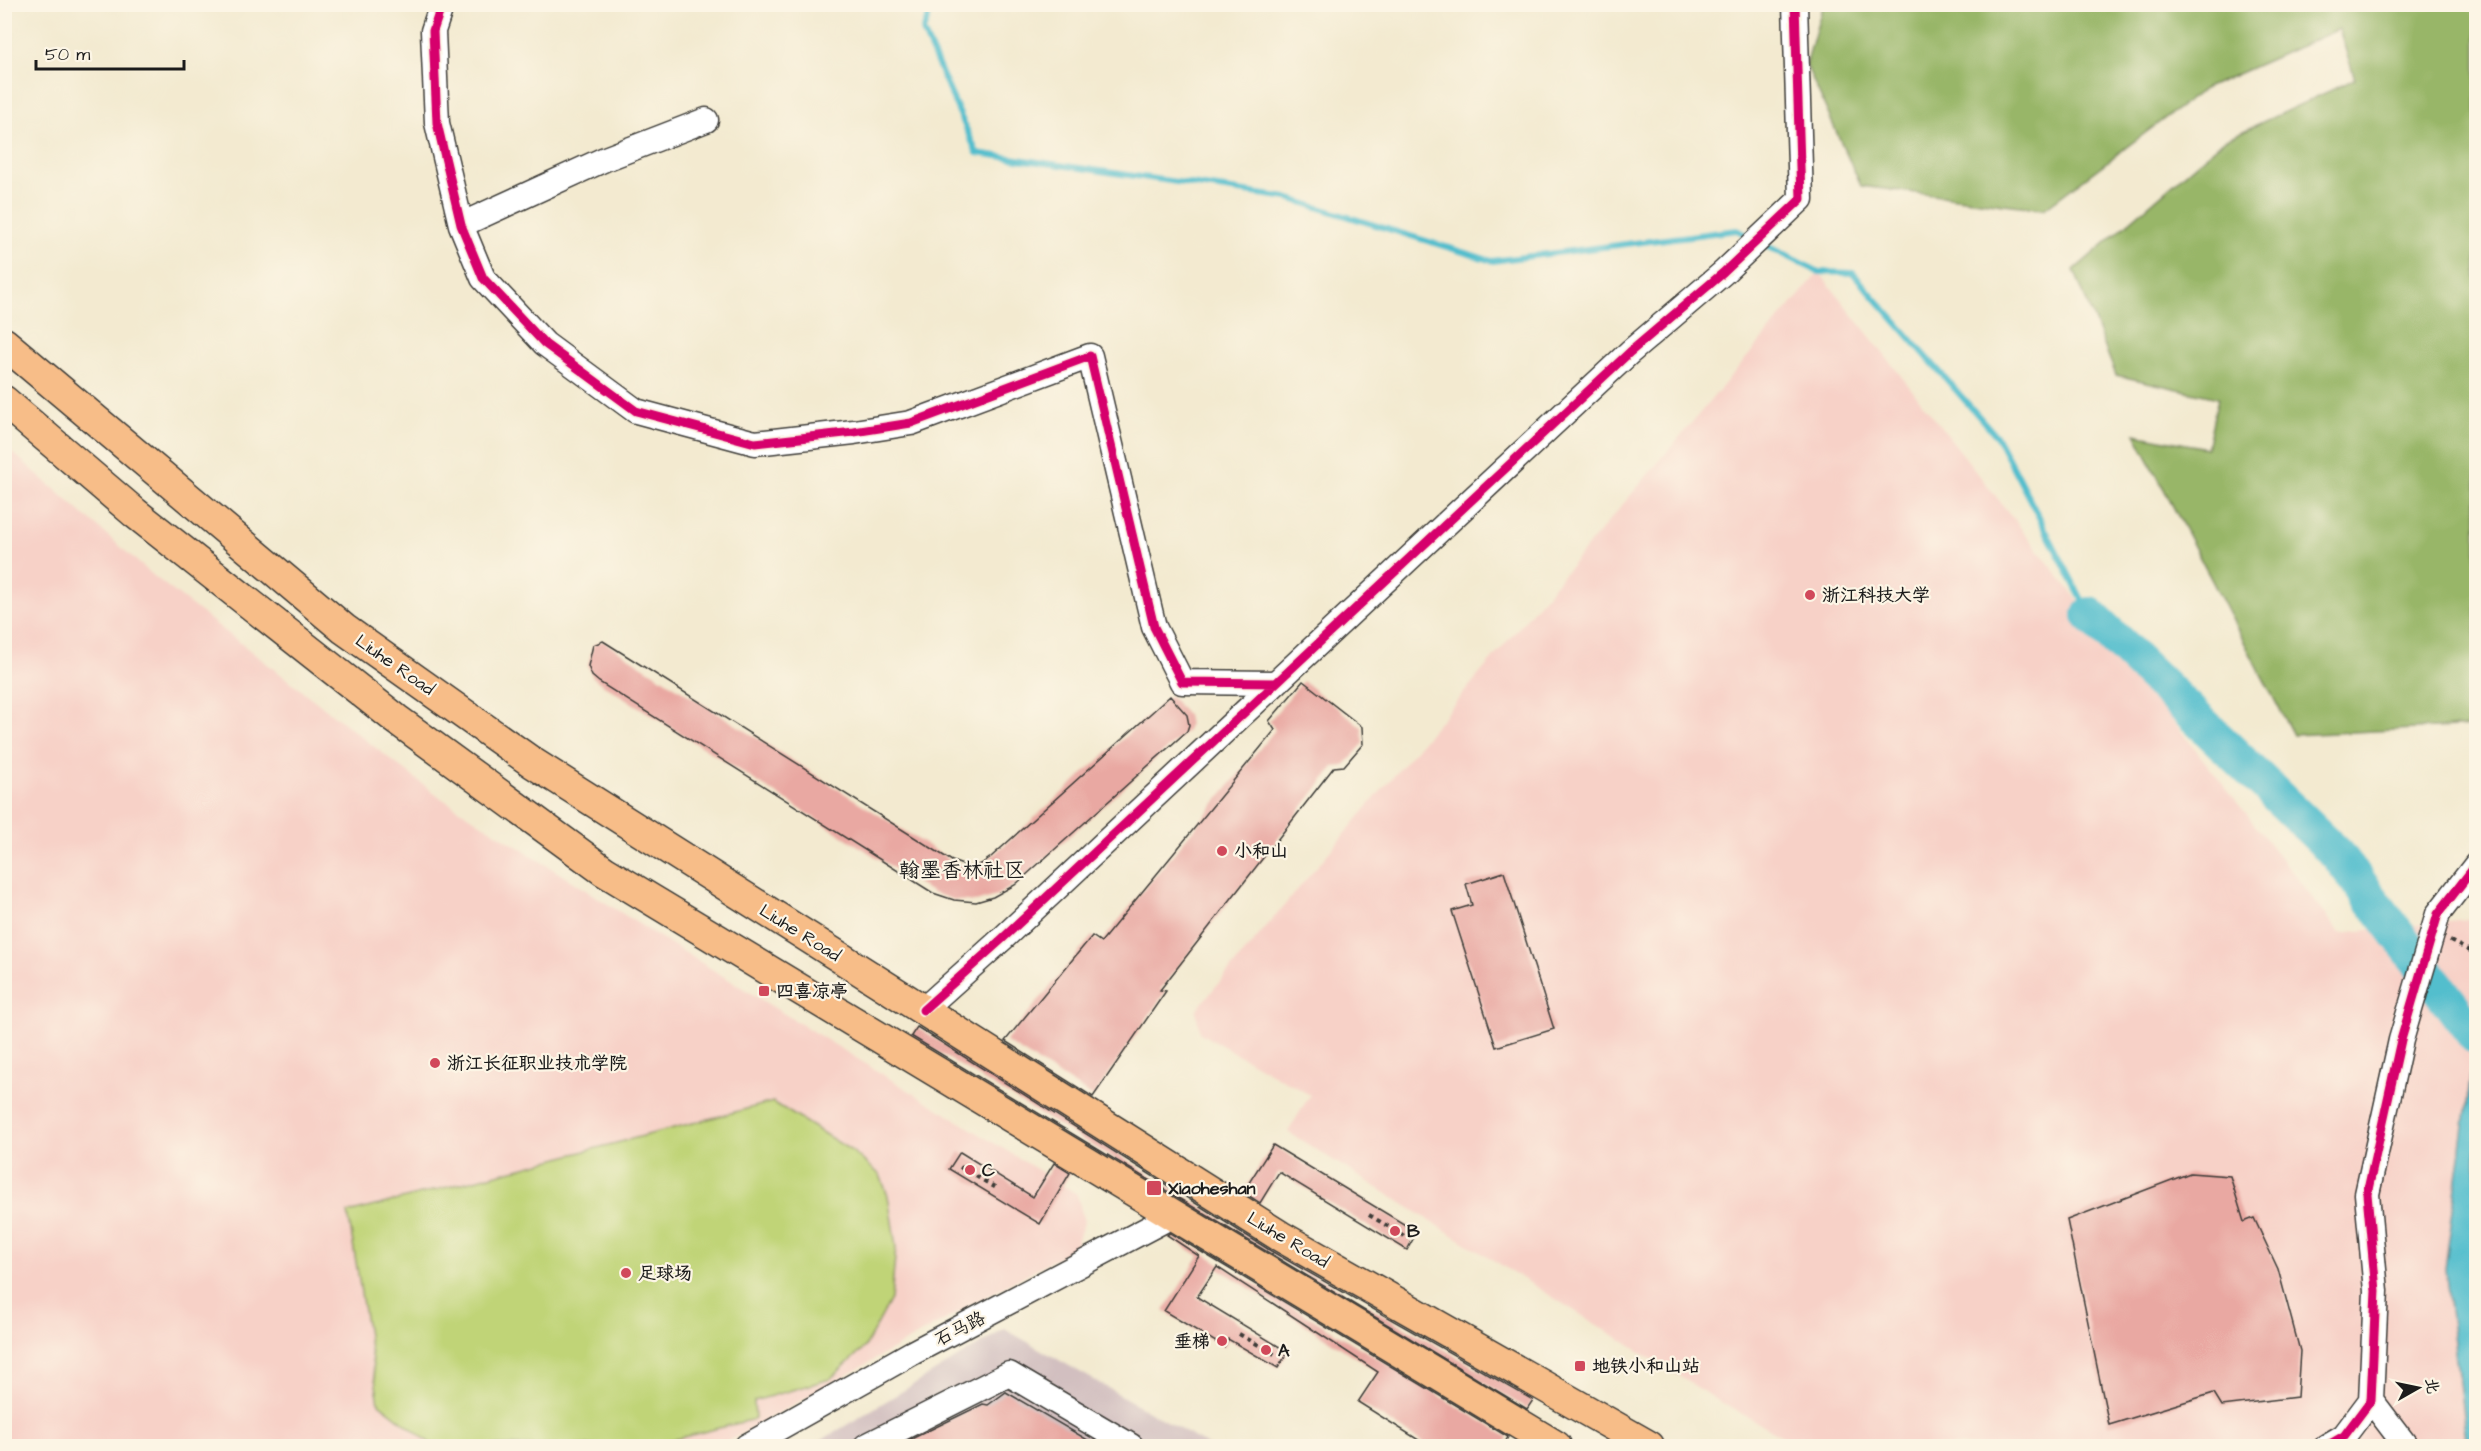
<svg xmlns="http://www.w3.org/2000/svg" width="2481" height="1451" font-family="'Architects Daughter','LXGW WenKai TC',sans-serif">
  <rect width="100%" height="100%" fill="#fcf5e5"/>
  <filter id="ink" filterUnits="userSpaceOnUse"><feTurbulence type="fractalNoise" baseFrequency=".0167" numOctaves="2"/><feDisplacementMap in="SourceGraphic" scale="12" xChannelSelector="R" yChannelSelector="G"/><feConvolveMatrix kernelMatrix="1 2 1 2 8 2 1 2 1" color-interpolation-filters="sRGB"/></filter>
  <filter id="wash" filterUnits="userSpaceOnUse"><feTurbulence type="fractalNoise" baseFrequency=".008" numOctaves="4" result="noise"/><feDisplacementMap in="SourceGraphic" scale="24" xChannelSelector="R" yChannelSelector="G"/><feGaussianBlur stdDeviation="1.35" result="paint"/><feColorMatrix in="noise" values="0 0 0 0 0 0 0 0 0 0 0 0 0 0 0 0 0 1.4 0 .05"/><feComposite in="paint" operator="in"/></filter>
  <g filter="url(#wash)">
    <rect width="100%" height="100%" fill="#f3ead0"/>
    <!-- built -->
    <path fill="#f7d1c7" d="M 1819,272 L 2340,933 L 2476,918 L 2476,1446 L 1800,1446 L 1719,1401 L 1288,1132 L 1310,1095 L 1200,1033 L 1196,1010 Z
      M 4,445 L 155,577 L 438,796 L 653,933 L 1077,1194 L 1084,1222 L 1074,1250 L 1043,1265 L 720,1446 L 5,1446 Z"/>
    <!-- industrial -->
    <path fill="#d2bfc0" d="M 1005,1329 L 1209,1446 L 812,1446 Z"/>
    <!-- green -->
    <path fill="#c0d477" stroke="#6e784a" stroke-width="1.5" d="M 773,1102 L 852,1151 L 880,1175 L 888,1196 L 896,1247 L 891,1299 L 865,1347 L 830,1379 L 754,1401 L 755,1419 L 648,1446 L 434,1446 L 379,1403 L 348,1213 Z"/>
    <!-- forest -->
    <path fill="#98b668" stroke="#5a6942" stroke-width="1.5" d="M 1823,5 L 2476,5 L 2476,726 L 2293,735 L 2135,434 L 2207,448 L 2218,398 L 2116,375 L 2074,270 L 2224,140 L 2355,79 L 2339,29 L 2204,89 L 2044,209 L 1861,186 L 1806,65 Z"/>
    <!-- water -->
    <path fill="#52becd" stroke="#376d74" stroke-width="1.5" d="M 2476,1035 L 2476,1446 L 2474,1446 L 2466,1440 L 2445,1269 Z"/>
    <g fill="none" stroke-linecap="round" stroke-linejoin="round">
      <!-- stream -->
      <path stroke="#52becd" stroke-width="6" d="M 933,4 L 923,31 L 977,153 L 1287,198 L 1492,261 L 1737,230 L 1751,238
        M 1763,244 L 1819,272 L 1853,273 L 1997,437 L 2090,615"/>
      <!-- river -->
      <path stroke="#52becd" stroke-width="36" d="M 2090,615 L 2338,855 L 2475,1036"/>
    </g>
    <g id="blocks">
      <!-- building -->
      <path fill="#e9a8a2" d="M 603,641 L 952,861 L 968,867 L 981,864 L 991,857 L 1170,696 L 1187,715 L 1189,725 L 1187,731 L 1015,885 L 993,897 L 976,902 L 954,900 L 933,893 L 599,682 L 592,676 L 588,666 L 593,645 Z
        M 1303,681 L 1362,727 L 1363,744 L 1344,766 L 1334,767 L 1160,990 L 1166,991 L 1093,1097 L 1005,1041 L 1092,936 L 1101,942 L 1275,730 L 1269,721 Z
        M 1504,872 L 1554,1029 L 1496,1047 L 1452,911 L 1472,905 L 1466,884 Z
        M 917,1027 L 1271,1251 L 1533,1400 L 1527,1409 L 911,1036 Z
        M 1273,1145 L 1417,1232 L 1407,1250 L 1279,1172 L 1260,1203 L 1243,1192 Z
        M 960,1152 L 1033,1197 L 1054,1163 L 1070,1173 L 1040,1224 L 949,1169 Z
        M 2190,1173 L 2230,1176 L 2244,1222 L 2254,1218 L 2278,1269 L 2300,1351 L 2297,1397 L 2222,1406 L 2214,1393 L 2109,1425 L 2067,1220 Z
        M 1170,1233 L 1508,1437 L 1503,1446 L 1428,1446 L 1358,1402 L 1378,1372 L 1217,1267 L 1197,1297 L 1288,1352 L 1278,1368 L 1228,1339 L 1224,1347 L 1164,1311 L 1199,1256 L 1167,1235 Z
        M 1006,1392 L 1098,1446 L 897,1446 L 983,1404 L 988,1405 Z"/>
    </g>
  </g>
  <g filter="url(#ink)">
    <use href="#blocks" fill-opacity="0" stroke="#3c3b37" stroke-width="1.5"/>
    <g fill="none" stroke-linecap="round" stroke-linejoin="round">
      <defs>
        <path id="minor" d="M 442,4 L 433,31 L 437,123 L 461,225 L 483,278 L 545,344 L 636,411 L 755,443 L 854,432 L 911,423 L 1090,356 L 1154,627 L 1182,682 L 1276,683
          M 461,225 L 605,159 L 706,120
          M 923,1010 L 1002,939 L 1630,352 L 1723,273 L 1801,199 L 1795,4
          M 2371,1400 L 2406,1446
          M 747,1446 L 912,1353 L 1174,1215
          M 866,1446 L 1009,1374 L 1131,1446
          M 2327,1446 L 2344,1436 L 2371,1400 L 2376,1291 L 2367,1194 L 2401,1040 L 2438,914 L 2476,865"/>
        <path id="major" d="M 4,343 L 344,629 L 533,763 L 1280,1236 L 1649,1446
          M 4,401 L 135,513 L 396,719 L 604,871 L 1556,1446"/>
      </defs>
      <!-- minor casing -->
      <use href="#minor" stroke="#3c3b37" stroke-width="27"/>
      <!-- major casing -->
      <use href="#major" stroke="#3c3b37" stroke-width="33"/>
      <!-- path -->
      <path stroke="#3c3b37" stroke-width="4" stroke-dasharray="4.5 4.5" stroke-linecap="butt" d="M 2450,941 L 2476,954
        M 960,1167 L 998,1189
        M 1369,1215 L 1406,1237
        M 1239,1334 L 1278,1356"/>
      <!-- minor -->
      <use href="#minor" stroke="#fff" stroke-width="24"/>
      <!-- major -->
      <use href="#major" stroke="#f7bd88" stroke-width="30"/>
      <defs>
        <path id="cycleway" d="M 442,4 L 433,31 L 437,123 L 461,225 L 483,278 L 545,344 L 636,411 L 755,443 L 854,432 L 911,423 L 1090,356 L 1154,627 L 1182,682 L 1276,683
          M 923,1010 L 1002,939 L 1630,352 L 1723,273 L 1801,199 L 1795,4
          M 2327,1446 L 2344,1436 L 2371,1400 L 2376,1291 L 2367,1194 L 2401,1040 L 2438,914 L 2476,865"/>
      </defs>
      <!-- cycleway casing -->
      <use href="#cycleway" stroke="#fcf5e5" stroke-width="13"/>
      <!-- cycleway -->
      <use href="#cycleway" stroke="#d6006c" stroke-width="9"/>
    </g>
  </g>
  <!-- markers -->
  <g fill="#d1495b" stroke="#fcf5e5" stroke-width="2">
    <circle cx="1810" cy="595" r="6"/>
    <circle cx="1222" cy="851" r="6"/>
    <rect x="758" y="985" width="12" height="12" rx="3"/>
    <circle cx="435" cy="1063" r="6"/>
    <circle cx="970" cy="1170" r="6"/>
    <rect x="1146" y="1180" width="16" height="16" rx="3"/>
    <circle cx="1395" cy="1231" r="6"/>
    <circle cx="626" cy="1273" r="6"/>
    <circle cx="1222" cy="1341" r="6"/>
    <circle cx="1266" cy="1350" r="6"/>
    <rect x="1574" y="1360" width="12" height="12" rx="3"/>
  </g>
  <g text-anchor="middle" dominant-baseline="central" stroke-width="4.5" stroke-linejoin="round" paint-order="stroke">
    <!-- poi labels -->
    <g font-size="18" font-weight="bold" fill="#1c1c1c" stroke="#fcf5e5" text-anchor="start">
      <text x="1822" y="595">浙江科技大学</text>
      <text x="1234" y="851">小和山</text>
      <text x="776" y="991">四喜凉亭</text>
      <text x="447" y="1063">浙江长征职业技术学院</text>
      <text x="982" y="1170">C</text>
      <text x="1168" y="1188">Xiaoheshan</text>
      <text x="1407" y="1231">B</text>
      <text x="638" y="1273">足球场</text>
      <text x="1210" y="1341" text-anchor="end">垂梯</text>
      <text x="1278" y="1350">A</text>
      <text x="1592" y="1366">地铁小和山站</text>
    </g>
    <!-- street labels -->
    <g font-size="18" fill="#1c1c1c" stroke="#fcf5e5">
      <text transform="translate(395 665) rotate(35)">Liuhe Road</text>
      <text transform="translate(800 933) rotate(32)">Liuhe Road</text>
      <text transform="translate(1288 1240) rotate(31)">Liuhe Road</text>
      <text transform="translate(960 1329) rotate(-27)">石马路</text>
    </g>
    <!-- quarter labels -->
    <g font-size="21" fill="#1c1c1c" stroke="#fcf5e5">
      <text x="962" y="870">翰墨香林社区</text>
    </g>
  </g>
  <!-- margin -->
  <rect width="2481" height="1451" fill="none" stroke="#fcf5e5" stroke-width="24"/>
  <!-- north arrow -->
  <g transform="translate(2418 1388) rotate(81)" stroke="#fcf5e5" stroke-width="4.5" paint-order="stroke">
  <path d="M0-4.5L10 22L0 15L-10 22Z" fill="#1c1c1c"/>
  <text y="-9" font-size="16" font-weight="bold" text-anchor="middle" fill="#1c1c1c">北</text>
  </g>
  <!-- scale -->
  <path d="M36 60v9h148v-9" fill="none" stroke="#1c1c1c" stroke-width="3"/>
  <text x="45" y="60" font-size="18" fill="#1c1c1c" stroke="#fcf5e5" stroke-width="4.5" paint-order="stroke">50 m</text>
</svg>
